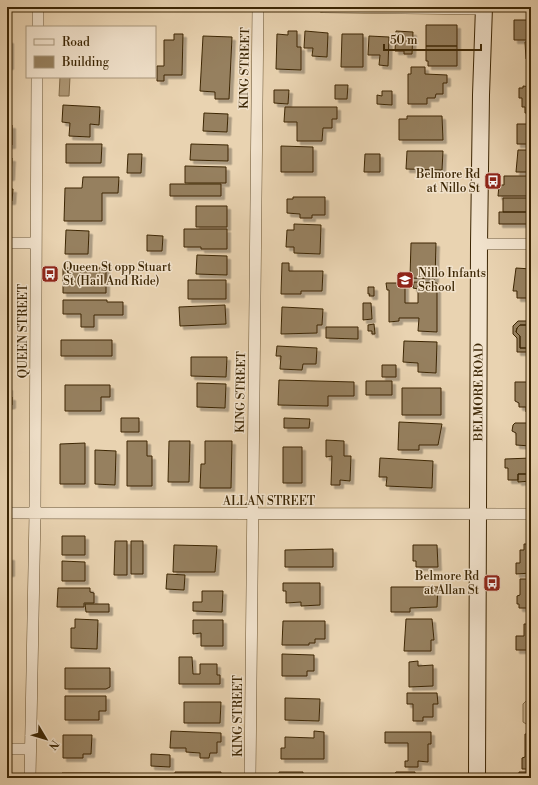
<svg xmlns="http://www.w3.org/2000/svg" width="538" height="785" font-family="'Libre Bodoni',serif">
  <defs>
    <filter id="shadow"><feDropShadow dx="3.5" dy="3.5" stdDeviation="0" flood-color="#0004"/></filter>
  </defs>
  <rect width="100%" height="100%" fill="#e9d3b1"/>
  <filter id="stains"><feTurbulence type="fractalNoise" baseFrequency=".005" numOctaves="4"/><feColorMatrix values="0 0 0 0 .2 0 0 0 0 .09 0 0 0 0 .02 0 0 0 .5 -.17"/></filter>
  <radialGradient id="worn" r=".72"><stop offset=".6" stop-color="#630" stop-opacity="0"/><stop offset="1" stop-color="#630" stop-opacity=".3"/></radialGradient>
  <!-- green -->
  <path fill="#ccb694" stroke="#846e4c" d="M 526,701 L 529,704 L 531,727 L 523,722 L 523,704 Z"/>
  <!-- water -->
  <path fill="#ae9876" stroke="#806a48" d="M 60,77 L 70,77 L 69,96 L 59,96 Z"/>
  <!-- building -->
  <path fill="#96805e" stroke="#3c2604" filter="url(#shadow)" d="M 514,20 L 531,20 L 531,40 L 514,40 Z
    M 426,25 L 457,25 L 457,46 L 426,46 Z
    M 288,31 L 297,31 L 297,47 L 301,47 L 301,70 L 276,69 L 277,34 L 288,35 Z
    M 305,31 L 328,33 L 327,57 L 312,56 L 313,48 L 304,48 Z
    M 396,31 L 413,32 L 412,54 L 404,54 L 404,51 L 395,51 Z
    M 174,34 L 183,34 L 182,75 L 164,75 L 164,81 L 157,81 L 157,66 L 164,66 L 164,40 L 174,40 Z
    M 342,34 L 363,34 L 363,67 L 341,67 Z
    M 203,36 L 232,37 L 229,99 L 215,99 L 215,92 L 200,91 Z
    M 369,36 L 389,37 L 388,66 L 379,65 L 380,55 L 368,55 Z
    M 7,40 L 10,40 L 10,66 L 7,66 Z
    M 529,41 L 531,41 L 531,60 L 526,59 L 525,42 Z
    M 426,46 L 457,46 L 457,66 L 428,66 L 428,61 L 426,61 Z
    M 411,67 L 425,67 L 425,74 L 447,75 L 447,83 L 443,83 L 443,94 L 436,94 L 435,98 L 427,98 L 427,104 L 408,104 L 408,74 L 411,74 Z
    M 335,85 L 348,85 L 347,99 L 335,99 Z
    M 523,86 L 531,87 L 531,113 L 525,113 L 525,107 L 522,107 L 522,98 L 519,98 L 519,88 L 523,88 Z
    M 274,90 L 289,90 L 288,104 L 274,103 Z
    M 382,91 L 392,91 L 392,105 L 377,104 L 377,95 L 382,96 Z
    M 63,105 L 100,107 L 99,125 L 90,124 L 90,137 L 69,136 L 70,123 L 62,122 Z
    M 285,107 L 337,107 L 337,119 L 332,119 L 332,128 L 323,128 L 322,141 L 297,141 L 297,122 L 284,122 Z
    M 204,113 L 228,114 L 227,132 L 203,131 Z
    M 407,116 L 442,116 L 443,140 L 399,140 L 399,119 L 407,119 Z
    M 517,124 L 531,124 L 531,144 L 517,144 Z
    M 7,125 L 12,125 L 12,145 L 7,145 Z
    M 66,144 L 102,144 L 101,163 L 66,163 Z
    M 191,144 L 228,145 L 228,161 L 190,160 Z
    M 281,146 L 313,147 L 313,172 L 281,172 Z
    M 518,150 L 531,150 L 531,172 L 516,172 Z
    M 407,151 L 443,151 L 442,170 L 406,169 Z
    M 128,154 L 142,154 L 141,173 L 127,173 Z
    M 365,154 L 380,154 L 380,172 L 364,172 Z
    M 7,158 L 12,158 L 11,177 L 7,177 Z
    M 185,166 L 226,167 L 226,183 L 185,183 Z
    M 504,176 L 531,176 L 531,196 L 498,196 L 499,185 L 504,185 Z
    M 83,177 L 119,177 L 118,193 L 102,193 L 102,221 L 64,221 L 65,188 L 82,188 Z
    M 170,184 L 221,184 L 221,196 L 170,196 Z
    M 7,189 L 13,189 L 12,201 L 7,201 Z
    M 293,197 L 325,197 L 325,215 L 312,215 L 312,218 L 300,218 L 300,214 L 287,213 L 287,199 L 293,199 Z
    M 503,198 L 531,198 L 531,212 L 503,212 Z
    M 196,206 L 227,206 L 227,227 L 196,227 Z
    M 499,212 L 531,212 L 531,224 L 499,224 Z
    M 294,224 L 321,225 L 320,254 L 294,253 L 294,247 L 286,247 L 287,230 L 294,230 Z
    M 184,229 L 227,229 L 227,249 L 201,249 L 201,247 L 184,247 Z
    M 66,230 L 89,231 L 88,254 L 65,254 Z
    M 147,235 L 163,236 L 162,251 L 147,251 Z
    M 411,243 L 436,243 L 435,279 L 410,278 Z
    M 197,255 L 227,256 L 227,275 L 196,274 Z
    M 282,263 L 289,263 L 289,271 L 323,271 L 322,291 L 301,291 L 301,294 L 281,294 Z
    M 63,268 L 106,268 L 106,293 L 63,293 Z
    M 516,268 L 531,269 L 531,298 L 517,298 L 517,291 L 513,291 Z
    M 188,280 L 226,280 L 226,299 L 188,299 Z
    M 414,282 L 437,283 L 437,332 L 418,331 L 419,318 L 399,318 L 399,321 L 389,322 L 389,290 L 387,290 L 386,283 L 405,283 L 405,303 L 418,303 L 418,289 L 413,288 Z
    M 368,287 L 374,287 L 374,296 L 369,296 L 370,294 L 368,294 Z
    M 63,300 L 107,300 L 107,302 L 123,302 L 123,315 L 94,315 L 94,327 L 81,327 L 81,314 L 63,314 Z
    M 363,303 L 371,303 L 372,319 L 363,320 Z
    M 225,305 L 226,324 L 180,326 L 179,307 Z
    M 282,307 L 323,309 L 322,325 L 317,325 L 317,333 L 281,334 Z
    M 518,321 L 531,321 L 531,325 L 520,325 L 517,328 L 516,332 L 520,336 L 520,348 L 530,348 L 531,356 L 527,352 L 517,352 L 517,338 L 513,334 L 513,326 Z
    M 374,324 L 375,334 L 372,334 L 372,331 L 368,331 L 368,325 Z
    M 520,325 L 531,325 L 531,351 L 530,348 L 520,348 L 520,336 L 516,332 L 517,328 Z
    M 326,327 L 358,327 L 358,339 L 326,338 Z
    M 61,340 L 112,340 L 112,356 L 61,356 Z
    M 404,341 L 437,342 L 436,373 L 418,372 L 418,363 L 403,362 Z
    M 277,346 L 317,348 L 316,364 L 303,364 L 302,370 L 280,369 L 281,356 L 276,356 Z
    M 191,357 L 227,357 L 226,377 L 191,376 Z
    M 382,365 L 396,365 L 396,377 L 382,377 Z
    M 279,380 L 354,382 L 354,396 L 328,396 L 328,406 L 278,405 Z
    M 366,381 L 392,381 L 392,395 L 366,395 Z
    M 515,382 L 531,382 L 531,412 L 526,412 L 526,407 L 519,407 L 519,403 L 515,401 Z
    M 197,383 L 226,384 L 225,408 L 197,407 Z
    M 65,385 L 110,385 L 110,397 L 101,397 L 101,411 L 65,411 Z
    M 7,387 L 9,387 L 9,397 L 12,397 L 12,405 L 7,406 Z
    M 402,388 L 441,388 L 441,415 L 402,415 Z
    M 121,418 L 139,418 L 139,432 L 121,432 Z
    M 284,418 L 310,419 L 309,428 L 284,428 Z
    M 399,422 L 442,424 L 438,445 L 419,445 L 419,450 L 398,450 Z
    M 515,423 L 531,423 L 531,446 L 516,445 L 516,433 L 512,431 L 513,425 Z
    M 326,440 L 344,441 L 344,456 L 351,456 L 350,481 L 340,480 L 340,485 L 331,485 L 332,456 L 326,457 Z
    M 127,441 L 147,441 L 147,456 L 152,456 L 152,486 L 127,486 Z
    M 169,441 L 190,441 L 189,482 L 168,482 Z
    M 205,441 L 232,441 L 231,488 L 200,488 L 201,464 L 205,464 Z
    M 85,443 L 85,484 L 60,484 L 60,444 Z
    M 283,447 L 302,447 L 302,483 L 283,483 Z
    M 95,450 L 116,451 L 115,485 L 95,484 Z
    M 380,458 L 433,461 L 432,488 L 386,486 L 387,477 L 379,477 Z
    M 531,458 L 531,474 L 518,474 L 518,480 L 508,480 L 508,468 L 505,468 L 505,459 Z
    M 518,474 L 531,474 L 531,481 L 518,482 Z
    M 62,536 L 85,536 L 85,555 L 62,555 Z
    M 115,541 L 127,541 L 127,575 L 114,575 Z
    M 131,541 L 143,541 L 143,574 L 131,574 Z
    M 524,544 L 531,544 L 531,573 L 516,574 L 516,563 L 520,563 L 520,550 L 524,550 Z
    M 174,545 L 217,546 L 215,572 L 173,572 Z
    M 413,545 L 437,545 L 438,567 L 416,567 L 416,561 L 413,561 Z
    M 333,549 L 333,567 L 285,567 L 285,550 Z
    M 7,557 L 11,557 L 11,573 L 7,573 Z
    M 62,561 L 85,562 L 85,581 L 62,581 Z
    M 167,574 L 185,575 L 184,590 L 166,589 Z
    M 520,579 L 531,579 L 531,608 L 519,608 L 519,604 L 517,604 L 517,596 L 520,595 Z
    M 283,583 L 320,583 L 320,605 L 301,606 L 301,602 L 286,603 L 286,591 L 283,591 Z
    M 391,587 L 438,587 L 437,607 L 410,608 L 410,612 L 391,612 Z
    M 58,588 L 90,588 L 90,592 L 94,593 L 94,603 L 84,603 L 84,607 L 57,607 Z
    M 202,591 L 223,591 L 222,612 L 193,611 L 193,602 L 202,602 Z
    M 85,604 L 109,604 L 109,612 L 86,612 Z
    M 75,619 L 98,620 L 97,649 L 71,648 L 71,628 L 75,628 Z
    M 406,619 L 432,619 L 434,640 L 431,640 L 431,651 L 404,651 Z
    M 530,619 L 531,650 L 516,650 L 516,636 L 524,636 L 524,624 L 530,624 Z
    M 193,620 L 223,620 L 223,646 L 201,646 L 201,633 L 193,634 Z
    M 283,621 L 325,621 L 325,639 L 315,639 L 315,643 L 309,643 L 309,645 L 282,645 Z
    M 282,654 L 314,655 L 314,671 L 307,671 L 307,676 L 282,676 Z
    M 179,657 L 192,657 L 193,674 L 200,674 L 200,664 L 217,664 L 217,675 L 220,675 L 220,684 L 179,684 Z
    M 418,661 L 418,666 L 433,665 L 433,686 L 409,687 L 409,662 Z
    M 65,668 L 110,668 L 110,687 L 106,689 L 65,689 Z
    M 407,693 L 437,693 L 438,704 L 433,704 L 433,717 L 423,717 L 423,721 L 413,721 L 413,704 L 407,704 Z
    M 65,696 L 106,696 L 106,711 L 99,711 L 99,720 L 65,720 Z
    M 285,698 L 320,699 L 319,721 L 285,720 Z
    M 184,702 L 221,702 L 220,723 L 184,723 Z
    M 171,731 L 221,733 L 221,742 L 217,742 L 217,753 L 210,753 L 209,758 L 200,758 L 200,753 L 186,752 L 186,748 L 170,748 Z
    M 314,731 L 324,732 L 324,759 L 281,759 L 281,748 L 285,748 L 285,737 L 314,738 Z
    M 385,732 L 431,732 L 431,744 L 428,744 L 428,762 L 418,761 L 418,767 L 405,767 L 405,761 L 408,761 L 408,743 L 385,743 Z
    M 525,734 L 531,734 L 531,769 L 522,769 L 522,758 L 525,757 Z
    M 63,735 L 92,735 L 91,754 L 83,754 L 83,758 L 63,758 Z
    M 151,754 L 170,755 L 170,767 L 151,766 Z
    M 175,772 L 221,772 L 221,778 L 175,778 Z
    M 279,772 L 303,772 L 303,778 L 279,778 Z
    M 396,772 L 415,772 L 415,777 L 430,778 L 392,778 Z
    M 519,772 L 531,772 L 531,778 L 519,778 Z
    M 62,773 L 110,773 L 110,778 L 62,778 Z"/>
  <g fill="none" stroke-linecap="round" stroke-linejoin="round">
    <defs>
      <path id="street" d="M 323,7 L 484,9
        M 38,27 L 38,7
        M 7,243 L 36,243
        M 479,244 L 531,244
        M 7,513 L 531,514
        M 7,749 L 30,749
        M 30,778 L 35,513 L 37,77
        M 250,778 L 258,7"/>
      <g id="secondary">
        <path id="s1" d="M 477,778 L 479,244 L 481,95 L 484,7"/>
      </g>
    </defs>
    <!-- street casing -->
    <use href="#street" stroke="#67512f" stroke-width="12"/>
    <!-- secondary casing -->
    <use href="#secondary" stroke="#3c2604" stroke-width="18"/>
    <!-- street -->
    <use href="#street" stroke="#f1e2cc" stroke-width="11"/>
    <!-- secondary -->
    <use href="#secondary" stroke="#f1e2cc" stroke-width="16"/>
  </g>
  <!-- icons -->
  <defs>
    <symbol id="bus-square" viewBox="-11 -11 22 22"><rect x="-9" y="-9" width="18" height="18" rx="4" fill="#8f2418" stroke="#f1e2cc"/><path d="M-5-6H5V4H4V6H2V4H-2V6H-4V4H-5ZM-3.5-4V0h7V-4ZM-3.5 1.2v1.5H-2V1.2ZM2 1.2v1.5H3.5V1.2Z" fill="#fff"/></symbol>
    <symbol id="school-square" viewBox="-11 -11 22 22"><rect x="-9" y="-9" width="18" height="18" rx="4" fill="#8f2418" stroke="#f1e2cc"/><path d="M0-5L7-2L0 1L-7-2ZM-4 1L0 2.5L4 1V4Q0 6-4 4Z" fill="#fff"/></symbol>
  </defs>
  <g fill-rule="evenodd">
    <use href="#bus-square" x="483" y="171" width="20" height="20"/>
    <use href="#bus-square" x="40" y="264" width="20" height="20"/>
    <use href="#school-square" x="395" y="270" width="20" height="20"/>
    <use href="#bus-square" x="482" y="573" width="20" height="20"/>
  </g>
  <g text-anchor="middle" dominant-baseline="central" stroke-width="3" stroke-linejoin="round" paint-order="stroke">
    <!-- street labels -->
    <g font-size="12" fill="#3c2604" stroke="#f1e2cc">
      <text transform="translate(245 68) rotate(-89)">KING STREET</text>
      <text transform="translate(23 331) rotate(-90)">QUEEN STREET</text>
      <text transform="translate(241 392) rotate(-89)">KING STREET</text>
      <text stroke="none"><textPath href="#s1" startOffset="386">BELMORE ROAD</textPath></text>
      <text x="269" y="501">ALLAN STREET</text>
      <text transform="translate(238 716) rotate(-90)">KING STREET</text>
    </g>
    <!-- poi labels -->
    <g font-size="12" fill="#3c2604" stroke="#f1e2cc" text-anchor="end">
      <text x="480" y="174">Belmore Rd<tspan x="480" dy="14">at Nillo St</tspan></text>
      <text x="63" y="267" text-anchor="start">Queen St opp Stuart<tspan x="63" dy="14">St (Hail And Ride)</tspan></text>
      <text x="418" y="273" text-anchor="start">Nillo Infants<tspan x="418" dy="14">School</tspan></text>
      <text x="479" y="576">Belmore Rd<tspan x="479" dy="14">at Allan St</tspan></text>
    </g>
  </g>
  <!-- margin -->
  <rect width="538" height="785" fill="none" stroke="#e9d3b1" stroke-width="24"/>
  <rect x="8" y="8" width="522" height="769" fill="none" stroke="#3c2604" stroke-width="2"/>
  <rect x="12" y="12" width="514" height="761" fill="none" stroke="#3c2604"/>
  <!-- legend -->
  <rect x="26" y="26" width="130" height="52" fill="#f1e2cc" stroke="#a9977c"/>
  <rect x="34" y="39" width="20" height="6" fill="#f1e2cc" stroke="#a9977c"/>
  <text x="62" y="46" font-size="12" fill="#3c2604">Road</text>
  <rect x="34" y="56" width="20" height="12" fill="#96805e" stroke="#a9977c"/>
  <text x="62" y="66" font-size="12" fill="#3c2604">Building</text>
  <!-- north arrow -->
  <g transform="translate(46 739) rotate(128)" stroke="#f1e2cc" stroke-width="3" paint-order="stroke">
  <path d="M0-3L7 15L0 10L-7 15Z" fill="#3c2604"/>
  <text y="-6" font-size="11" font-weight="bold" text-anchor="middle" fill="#3c2604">N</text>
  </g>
  <!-- scale -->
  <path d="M384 44v6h97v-6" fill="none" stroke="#3c2604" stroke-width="2"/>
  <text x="390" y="44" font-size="12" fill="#3c2604" stroke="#f1e2cc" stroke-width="3" paint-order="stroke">50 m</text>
  <rect width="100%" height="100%" filter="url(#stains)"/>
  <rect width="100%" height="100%" fill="url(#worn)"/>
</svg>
